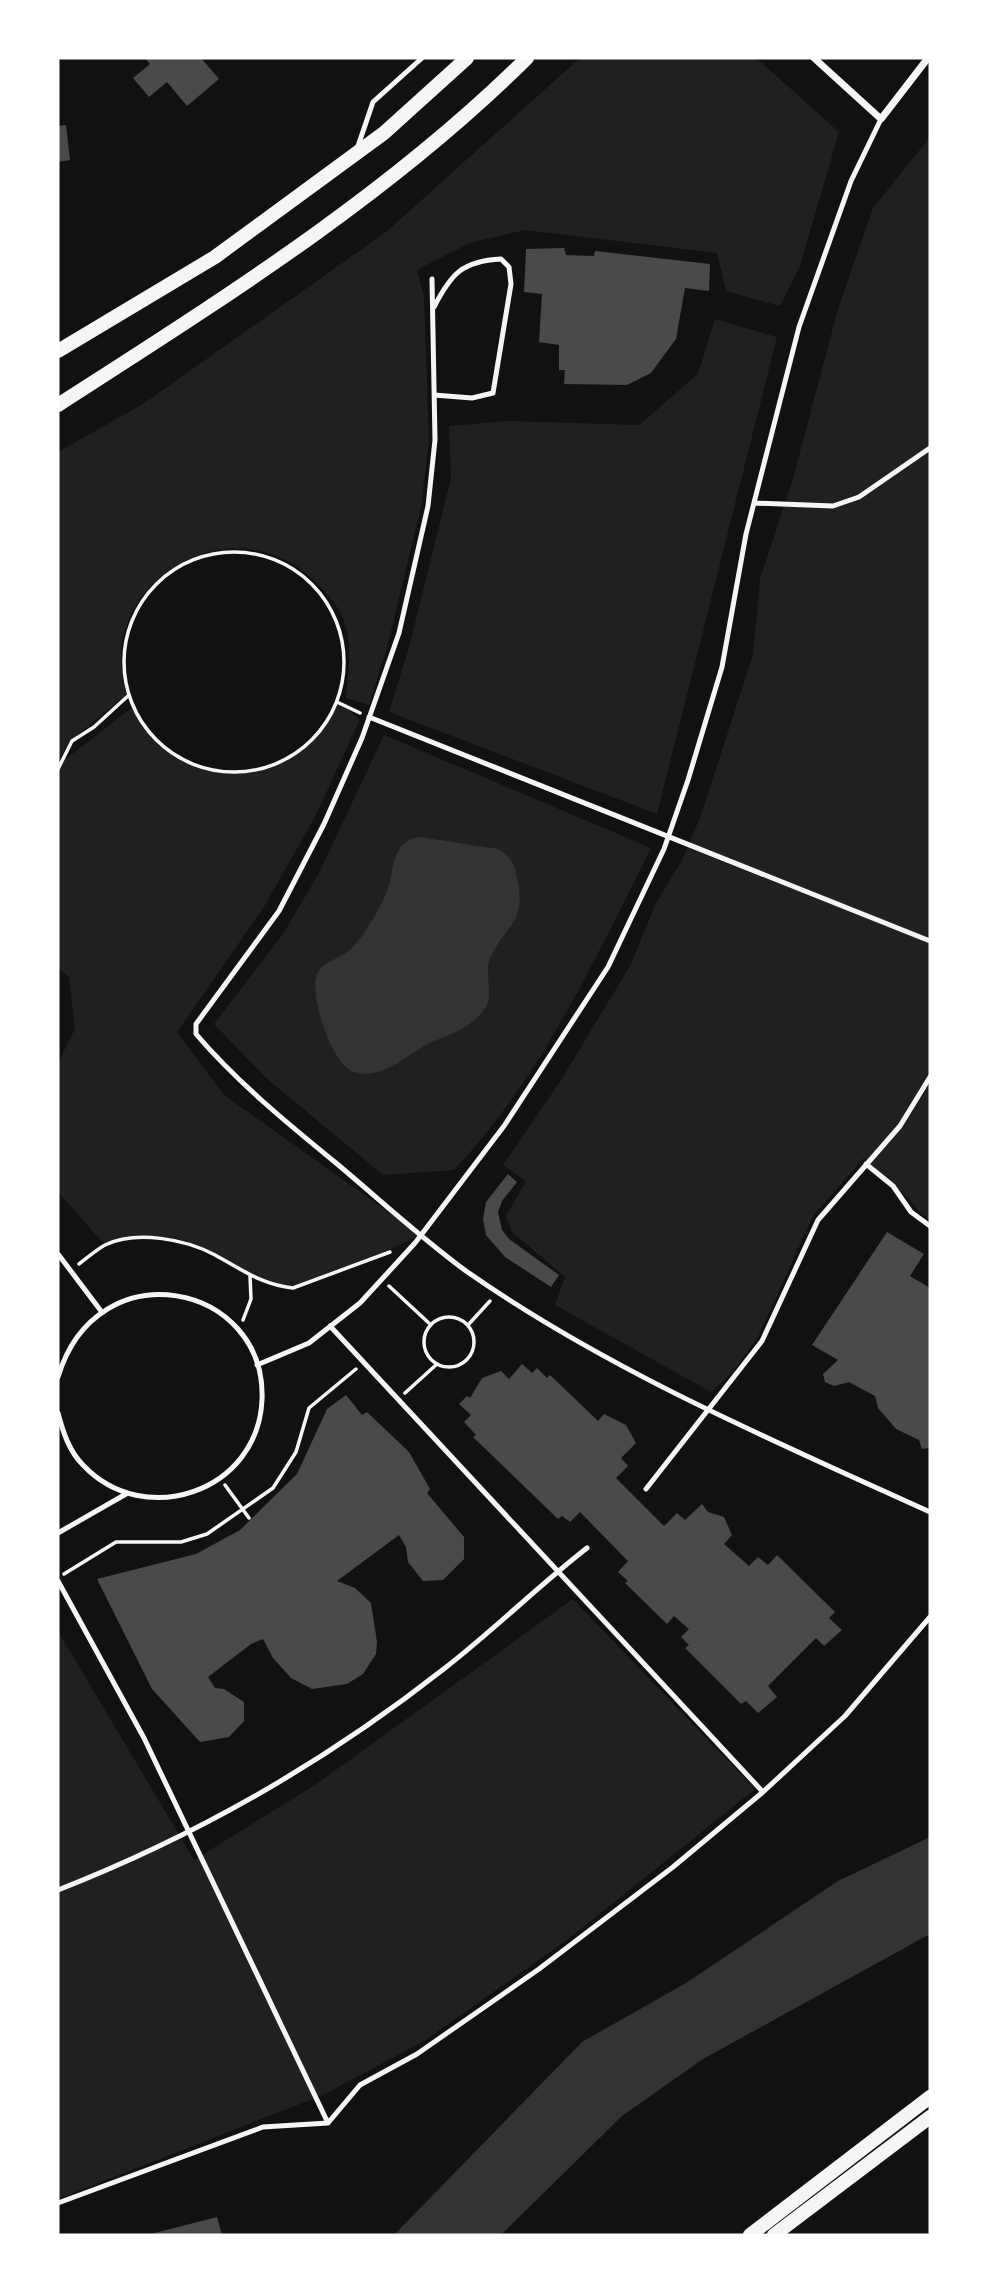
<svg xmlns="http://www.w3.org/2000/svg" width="988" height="2293" font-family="Cabin,sans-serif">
  <rect width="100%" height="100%" fill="#111"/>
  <!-- green -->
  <path fill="#202020" d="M 580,58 L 756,58 L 839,132 L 800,266 L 780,306 L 726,291 L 717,253 L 525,230 L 470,243 L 417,270 L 424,296 L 429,441 L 421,507 L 387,648 L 369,705 L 346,698 C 348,672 353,643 343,618 C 336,602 322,588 310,577 C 227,502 91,587 127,694 L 70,741 L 58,762 L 58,452 L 143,404 L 386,232 Z
    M 930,137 L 930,1219 L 921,1214 L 907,1197 L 864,1158 L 813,1216 L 759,1335 L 733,1372 L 711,1392 L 555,1305 L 565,1277 L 512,1232 L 506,1216 L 526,1181 L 503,1165 L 561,1080 L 630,966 L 656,903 L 682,860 L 700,818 L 753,655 L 760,579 L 792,482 L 838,309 L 873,208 Z
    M 715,319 L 777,337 L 657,814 L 389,712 L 409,647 L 451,478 L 449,426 L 507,421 L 639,425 L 698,374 Z
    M 337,702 L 360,719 L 316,815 L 264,907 L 177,1032 L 224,1095 L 421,1235 C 388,1249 310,1291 276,1286 C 247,1282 221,1258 195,1246 C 171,1236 129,1238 105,1245 L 58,1192 L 58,1063 L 75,1029 L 69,977 L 58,967 L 58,765 L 133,707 C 145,727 158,747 179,759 C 237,791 310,761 337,702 Z
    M 384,735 L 651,848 C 595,959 541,1078 454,1170 L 383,1175 L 265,1077 L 214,1024 L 283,934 L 319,873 Z
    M 573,1599 L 755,1789 L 567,1940 L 424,2041 L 323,2095 L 58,2199 L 58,1631 L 194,1860 L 315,1785 Z"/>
  <!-- water -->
  <path fill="#333" d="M 420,837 L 498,849 C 511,857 514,862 517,877 C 527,926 506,922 490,959 C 483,975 496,994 484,1010 C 468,1031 448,1034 426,1045 C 403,1057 383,1080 354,1072 C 332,1066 311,998 316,978 C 319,962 336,961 347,952 C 359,943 368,927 376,914 C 381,905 386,895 389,885 C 394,865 394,839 420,837 Z
    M 930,1837 L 930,1934 L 703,2059 L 622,2116 L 501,2235 L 394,2235 L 582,2042 L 686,1983 L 838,1881 Z"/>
  <!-- building -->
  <path fill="#4a4a4a" d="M 145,58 L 201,58 L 219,79 L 187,106 L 167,82 L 149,97 L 133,78 L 150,64 Z
    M 66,125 L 70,160 L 58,162 L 58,126 Z
    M 564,248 L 566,255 L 594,256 L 595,251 L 710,264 L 709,291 L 685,288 L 676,339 L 651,373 L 627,385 L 564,384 L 565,370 L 559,370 L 559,345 L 539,342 L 542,294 L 524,292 L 526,249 Z
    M 508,1174 L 517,1182 L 502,1201 L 498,1212 L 502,1230 L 509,1239 L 559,1275 L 551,1287 L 505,1257 L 486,1235 L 483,1219 L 486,1202 Z
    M 887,1232 L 924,1254 L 910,1276 L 930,1288 L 930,1448 L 922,1449 L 919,1440 L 896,1429 L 878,1408 L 875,1396 L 849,1382 L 834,1386 L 825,1382 L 823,1374 L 838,1360 L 812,1345 Z
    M 522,1364 L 532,1373 L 537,1368 L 547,1378 L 550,1375 L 598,1421 L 604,1414 L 626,1425 L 636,1443 L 621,1458 L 628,1466 L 616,1478 L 664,1526 L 677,1513 L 685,1520 L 702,1504 L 708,1512 L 724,1517 L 732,1535 L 724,1544 L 749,1566 L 758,1557 L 768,1565 L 777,1555 L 835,1612 L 829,1618 L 842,1630 L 824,1646 L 816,1638 L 768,1686 L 777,1697 L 758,1713 L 746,1701 L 741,1704 L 685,1648 L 689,1645 L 681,1637 L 689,1629 L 674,1616 L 667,1624 L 625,1583 L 628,1581 L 618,1572 L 628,1561 L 580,1512 L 570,1522 L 562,1516 L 558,1519 L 473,1437 L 476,1435 L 464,1422 L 471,1415 L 459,1404 L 467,1396 L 470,1398 L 482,1378 L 501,1371 L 509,1379 Z
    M 346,1395 L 362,1415 L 367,1412 L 409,1452 L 430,1489 L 427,1493 L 464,1537 L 464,1559 L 443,1580 L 423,1581 L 408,1562 L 406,1547 L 399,1535 L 337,1581 L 355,1588 L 371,1603 L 377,1642 L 376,1654 L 363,1674 L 347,1684 L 312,1689 L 291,1678 L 273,1658 L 263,1639 L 251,1644 L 208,1677 L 215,1688 L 224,1689 L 244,1702 L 244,1721 L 229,1737 L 200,1742 L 152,1689 L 97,1579 L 196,1554 L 240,1530 L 297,1474 L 327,1409 Z
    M 217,2217 L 222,2235 L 152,2235 L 151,2234 Z"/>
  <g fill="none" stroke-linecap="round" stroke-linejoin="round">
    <!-- path -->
    <path stroke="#f5f5f5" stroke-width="3.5" d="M124 662a110 110 0 1 1 220 0a110 110 0 1 1-220 0Z
      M 337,702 L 360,713
      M 58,769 L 72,741 L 94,727 L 129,695
      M 79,1264 C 87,1258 96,1250 105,1245 C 136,1230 185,1239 215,1255 C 241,1269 262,1285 293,1288 L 390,1252
      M 389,1286 L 431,1325
      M424 1342a25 25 0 1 1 50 0a25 25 0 1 1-50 0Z
      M 243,1320 L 251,1299 L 250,1276
      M 468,1325 L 490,1301
      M 405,1393 L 437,1364
      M 225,1485 L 249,1518
      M 64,1574 L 116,1542 L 181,1542 L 207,1534 L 273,1488 L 296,1452 L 309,1408 L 356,1369"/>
    <!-- service -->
    <path stroke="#f5f5f5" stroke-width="5" d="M 357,149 L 373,102 L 422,58
      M 432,279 L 435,440 L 428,506 L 399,633 L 362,738 L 324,824 L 279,911 L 196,1024 L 196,1034 C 237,1082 287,1123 336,1163 C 379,1199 421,1238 466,1271 C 609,1371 772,1440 930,1512
      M 434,395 L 472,398 L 493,393 L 511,284 L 509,267 L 501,259 C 462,261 451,274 434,307
      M 754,503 L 833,506 L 859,497 L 930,448
      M 369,717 L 930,941
      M 866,1164 L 893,1186 L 911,1212 L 930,1226
      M 58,1254 L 101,1311
      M 330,1326 L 763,1792
      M 257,1365 L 309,1343 L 360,1303 L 415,1243 L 504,1126 L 608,967 L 664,849 L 688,780 L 722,667 L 746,534 L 799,327 L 851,181 L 881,119
      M 58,1377 C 97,1247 267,1283 262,1400 C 258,1492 144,1530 83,1465 C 69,1451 63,1432 58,1413
      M 646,1489 L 762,1341 L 818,1220 L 900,1126 L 930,1077
      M 58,1533 L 126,1494
      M 58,1581 L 144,1738 L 328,2123
      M 58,1890 C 196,1836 328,1760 445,1668 C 494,1630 538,1586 587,1548
      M 58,2203 L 263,2127 L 328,2123 L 360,2085 L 417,2054 L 539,1969 L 673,1867 L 763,1792 L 845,1716 L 930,1617"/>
    <!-- minor -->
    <path stroke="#f5f5f5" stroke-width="7" d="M 814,58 L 881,119 L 928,58"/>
    <!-- secondary -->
    <path stroke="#f5f5f5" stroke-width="14" d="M 58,351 L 215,257 L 384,133 L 467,58
      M 58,405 C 221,300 389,195 527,58
      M 750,2235 L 930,2097
      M 774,2235 L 930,2117"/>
  </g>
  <!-- border -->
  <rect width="988" height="2293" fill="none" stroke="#ffffff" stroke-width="119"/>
</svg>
